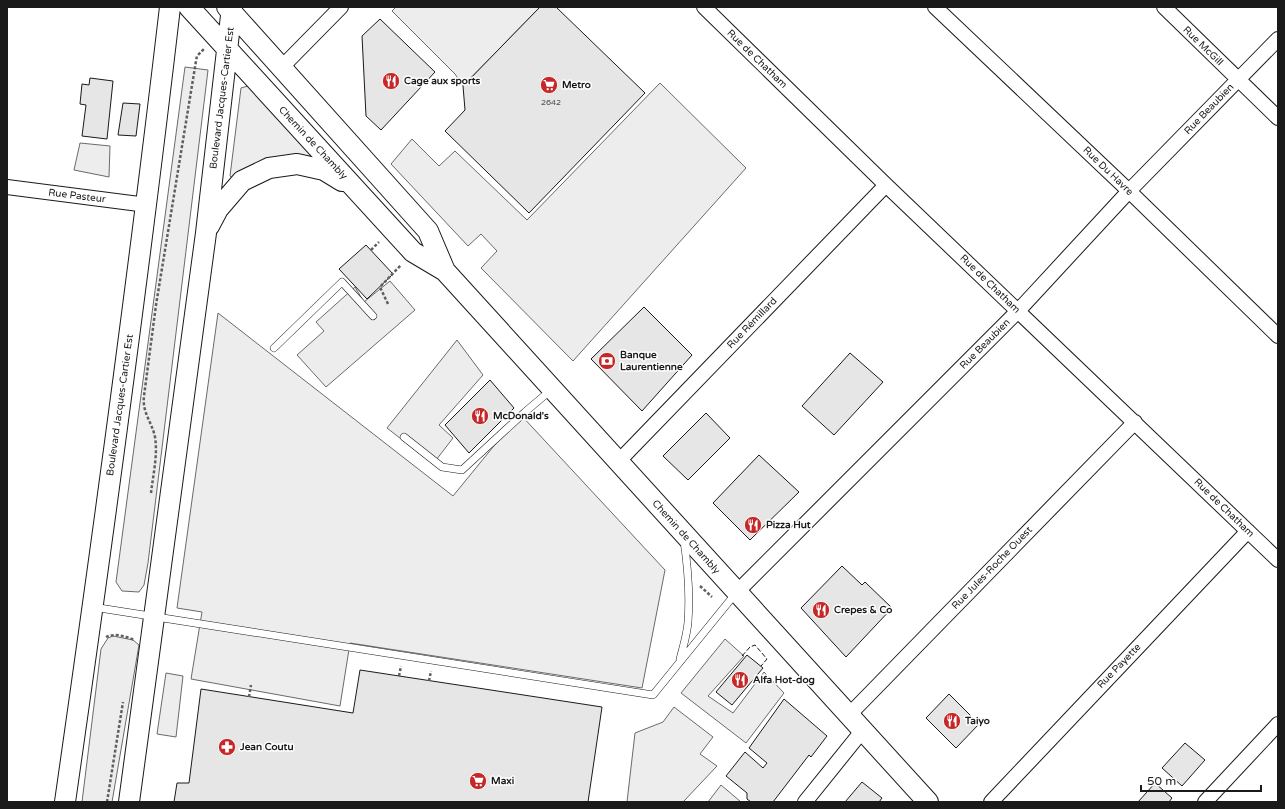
<svg xmlns="http://www.w3.org/2000/svg" width="1285" height="809" font-family="'Varela Round',sans-serif">
  <rect width="100%" height="100%" fill="#fff"/>
  <!-- built -->
  <path fill="#ededed" stroke="#6a6a6a" d="M 396,7 L 540,7 L 463,86 L 455,74 L 392,11 Z
    M 185,67 L 208,70 L 148,563 L 144,585 L 139,592 L 122,591 L 116,582 Z
    M 660,83 L 746,168 L 573,361 L 481,268 L 497,251 L 481,234 L 468,246 L 391,164 L 412,139 L 439,166 L 455,151 L 527,220 Z
    M 248,86 L 319,160 L 234,180 L 230,176 L 241,88 Z
    M 80,143 L 110,146 L 109,177 L 74,170 Z
    M 390,281 L 415,310 L 326,387 L 297,355 L 324,331 L 316,322 L 355,287 L 364,302 Z
    M 218,313 L 453,496 L 520,414 L 665,570 L 642,688 L 350,643 L 340,706 L 191,679 L 202,612 L 177,608 Z
    M 457,340 L 483,375 L 439,425 L 453,438 L 433,464 L 387,428 Z
    M 113,636 L 133,640 L 139,645 L 112,802 L 82,802 L 101,649 L 108,638 Z
    M 725,639 L 744,656 L 708,696 L 733,713 L 764,672 L 784,693 L 746,743 L 681,693 Z
    M 166,673 L 183,676 L 176,737 L 157,734 Z
    M 674,707 L 713,737 L 700,754 L 717,766 L 683,802 L 627,802 L 635,733 L 663,722 Z
    M 721,785 L 741,802 L 708,802 Z"/>
  <!-- building -->
  <path fill="#e6e6e6" stroke="#1a1a1a" d="M 540,7 L 556,7 L 645,93 L 529,213 L 445,131 L 465,110 L 463,86 Z
    M 380,19 L 435,72 L 381,130 L 366,116 L 362,36 Z
    M 90,78 L 113,81 L 107,139 L 82,136 L 86,105 L 80,104 L 82,84 L 89,85 Z
    M 123,103 L 140,104 L 136,136 L 118,135 Z
    M 366,245 L 393,274 L 367,299 L 339,269 Z
    M 644,307 L 692,355 L 642,411 L 591,359 Z
    M 850,353 L 883,382 L 834,435 L 802,406 Z
    M 490,380 L 514,408 L 469,453 L 445,425 Z
    M 706,413 L 730,438 L 688,480 L 663,456 Z
    M 759,455 L 799,492 L 750,540 L 713,503 Z
    M 842,566 L 862,585 L 865,582 L 892,608 L 846,657 L 801,608 Z
    M 747,655 L 763,668 L 732,705 L 716,692 Z
    M 360,670 L 602,707 L 588,802 L 174,802 L 177,783 L 189,783 L 201,689 L 353,713 Z
    M 949,694 L 979,724 L 956,748 L 926,718 Z
    M 784,699 L 827,736 L 811,757 L 809,755 L 773,802 L 751,802 L 747,799 L 747,793 L 726,776 L 745,752 L 763,768 L 767,763 L 749,748 Z
    M 1185,743 L 1205,760 L 1182,786 L 1162,768 Z
    M 862,782 L 882,798 L 879,802 L 845,802 Z
    M 1155,783 L 1172,798 L 1169,802 L 1138,802 Z"/>
  <g fill="none" stroke-linecap="round" stroke-linejoin="round">
    <defs>
      <path id="service" d="M 274,348 L 342,282 L 373,316
        M 404,437 L 442,467 L 462,470 L 525,412 L 551,390
        M 93,607 L 653,695 L 736,593
        M 680,659 C 683,647 687,635 688,622 C 690,595 688,568 684,541"/>
      <path id="minor" d="M 704,7 L 886,185 L 1278,560
        M 935,7 L 1129,191 L 1278,336
        M 1164,7 L 1278,118
        M 282,67 L 341,7
        M 7,187 L 147,205
        M 618,462 L 886,185
        M 737,592 L 1018,311 L 1129,191 L 1278,39
        M 849,715 L 1135,422
        M 805,802 L 863,730
        M 991,802 L 1248,531
        M 1205,802 L 1278,724"/>
      <path id="secondary" d="M 189,7 L 413,252 L 445,271 L 928,802
        M 227,7 L 428,231 L 445,271
        M 209,226 L 218,209 L 242,181 L 269,168 L 297,164 L 324,170 L 342,181
        M 65,802 C 103,537 139,273 170,7
        M 129,802 L 206,233 L 232,7"/>
    </defs>
    <!-- service casing -->
    <use href="#service" stroke="#1a1a1a" stroke-width="8"/>
    <!-- minor casing -->
    <use href="#minor" stroke="#1a1a1a" stroke-width="16"/>
    <!-- secondary casing -->
    <use href="#secondary" stroke="#1a1a1a" stroke-width="22"/>
    <!-- path -->
    <path stroke="#5f5f5f" stroke-width="2.5" stroke-dasharray="3 2" stroke-linecap="butt" d="M 371,250 L 379,242
      M 388,304 L 380,287 L 401,265
      M 151,493 C 153,475 158,455 155,437 C 152,422 142,413 144,396 L 156,305 L 196,61 L 197,56 L 204,49
      M 700,586 L 712,597
      M 106,637 C 114,633 126,636 134,640
      M 399,676 L 401,666
      M 429,681 L 431,671
      M 249,697 L 251,685
      M 107,802 L 123,702"/>
    <!-- service -->
    <use href="#service" stroke="#fff" stroke-width="7"/>
    <!-- minor -->
    <use href="#minor" stroke="#fff" stroke-width="14"/>
    <!-- secondary -->
    <use href="#secondary" stroke="#fff" stroke-width="20"/>
    <!-- fence -->
    <path stroke="#1a1a1a" stroke-width="1" stroke-dasharray="5 2" stroke-linecap="butt" d="M 742,656 L 750,647 L 755,645 L 767,659 L 761,666"/>
  </g>
  <!-- icons -->
  <defs>
    <symbol id="restaurant-disc" viewBox="-11 -11 22 22"><circle r="9.5" fill="#c62828" stroke="#fff"/><path d="M-5-6h1v4h1v-4h1v4h1v-4h1v5L-1.5 .5V6h-2V.5L-5-1ZM5-6V6H3V1.5H1.5Q1.5-4 5-6Z" fill="#fff"/></symbol>
    <symbol id="supermarket-disc" viewBox="-11 -11 22 22"><circle r="9.5" fill="#c62828" stroke="#fff"/><path d="M-6-5.5h2.5l.6 2H6L4.5 2H-2.5L-4.4-4H-6ZM-1.5 3.2a1.3 1.3 0 1 0 .1 0ZM3 3.2a1.3 1.3 0 1 0 .1 0Z" fill="#fff"/></symbol>
    <symbol id="bank-disc" viewBox="-11 -11 22 22"><circle r="9.5" fill="#c62828" stroke="#fff"/><path d="M-6-4H6V4H-6ZM0-2.3a2.3 2.3 0 1 0 0 4.6a2.3 2.3 0 1 0 0-4.6Z" fill="#fff"/></symbol>
    <symbol id="pharmacy-disc" viewBox="-11 -11 22 22"><circle r="9.5" fill="#c62828" stroke="#fff"/><path d="M-2-6h4v4h4v4h-4v4h-4v-4h-4v-4h4Z" fill="#fff"/></symbol>
  </defs>
  <g fill-rule="evenodd">
    <use href="#restaurant-disc" x="381" y="71" width="20" height="20"/>
    <use href="#supermarket-disc" x="539" y="75" width="20" height="20"/>
    <use href="#bank-disc" x="597" y="351" width="20" height="20"/>
    <use href="#restaurant-disc" x="470" y="406" width="20" height="20"/>
    <use href="#restaurant-disc" x="743" y="515" width="20" height="20"/>
    <use href="#restaurant-disc" x="811" y="600" width="20" height="20"/>
    <use href="#restaurant-disc" x="730" y="670" width="20" height="20"/>
    <use href="#restaurant-disc" x="942" y="711" width="20" height="20"/>
    <use href="#pharmacy-disc" x="217" y="737" width="20" height="20"/>
    <use href="#supermarket-disc" x="468" y="771" width="20" height="20"/>
  </g>
  <g text-anchor="middle" dominant-baseline="central" stroke-width="3" stroke-linejoin="round" paint-order="stroke">
    <!-- number labels -->
    <g font-size="8" fill="#4d4d4d">
      <text x="551" y="102">2642</text>
    </g>
    <!-- street labels -->
    <g font-size="10" fill="#1a1a1a" stroke="#fff">
      <text transform="translate(1203 46) rotate(44)">Rue McGill</text>
      <text transform="translate(757 59) rotate(44)">Rue de Chatham</text>
      <text transform="translate(222 98) rotate(-83)">Boulevard Jacques-Cartier Est</text>
      <text transform="translate(1209 109) rotate(-46)">Rue Beaubien</text>
      <text transform="translate(313 143) rotate(47)">Chemin de Chambly</text>
      <text transform="translate(1108 171) rotate(44)">Rue Du Havre</text>
      <text transform="translate(77 196) rotate(7)">Rue Pasteur</text>
      <text transform="translate(990 284) rotate(44)">Rue de Chatham</text>
      <text transform="translate(752 323) rotate(-46)">Rue Rémillard</text>
      <text transform="translate(985 344) rotate(-45)">Rue Beaubien</text>
      <text transform="translate(120 405) rotate(-82)">Boulevard Jacques-Cartier Est</text>
      <text transform="translate(1224 508) rotate(44)">Rue de Chatham</text>
      <text transform="translate(686 537) rotate(48)">Chemin de Chambly</text>
      <text transform="translate(992 568) rotate(-46)">Rue Jules-Roche Ouest</text>
      <text transform="translate(1119 666) rotate(-46)">Rue Payette</text>
    </g>
    <!-- poi labels -->
    <g font-size="10" font-weight="bold" fill="#1a1a1a" stroke="#fff" text-anchor="start">
      <text x="404" y="81">Cage aux sports</text>
      <text x="562" y="85">Metro</text>
      <text x="620" y="355">Banque<tspan x="620" dy="12">Laurentienne</tspan></text>
      <text x="493" y="416">McDonald's</text>
      <text x="766" y="525">Pizza Hut</text>
      <text x="834" y="610">Crepes &amp; Co</text>
      <text x="753" y="680">Alfa Hot-dog</text>
      <text x="965" y="721">Taiyo</text>
      <text x="240" y="747">Jean Coutu</text>
      <text x="491" y="781">Maxi</text>
    </g>
  </g>
  <!-- border -->
  <rect width="1285" height="809" fill="none" stroke="#1a1a1a" stroke-width="16"/>
  <!-- scale -->
  <path d="M1141 785v6h120v-6" fill="none" stroke="#1a1a1a" stroke-width="2"/>
  <text x="1147" y="785" font-size="12" fill="#1a1a1a" stroke="#ffffff" stroke-width="3" paint-order="stroke">50 m</text>
</svg>
